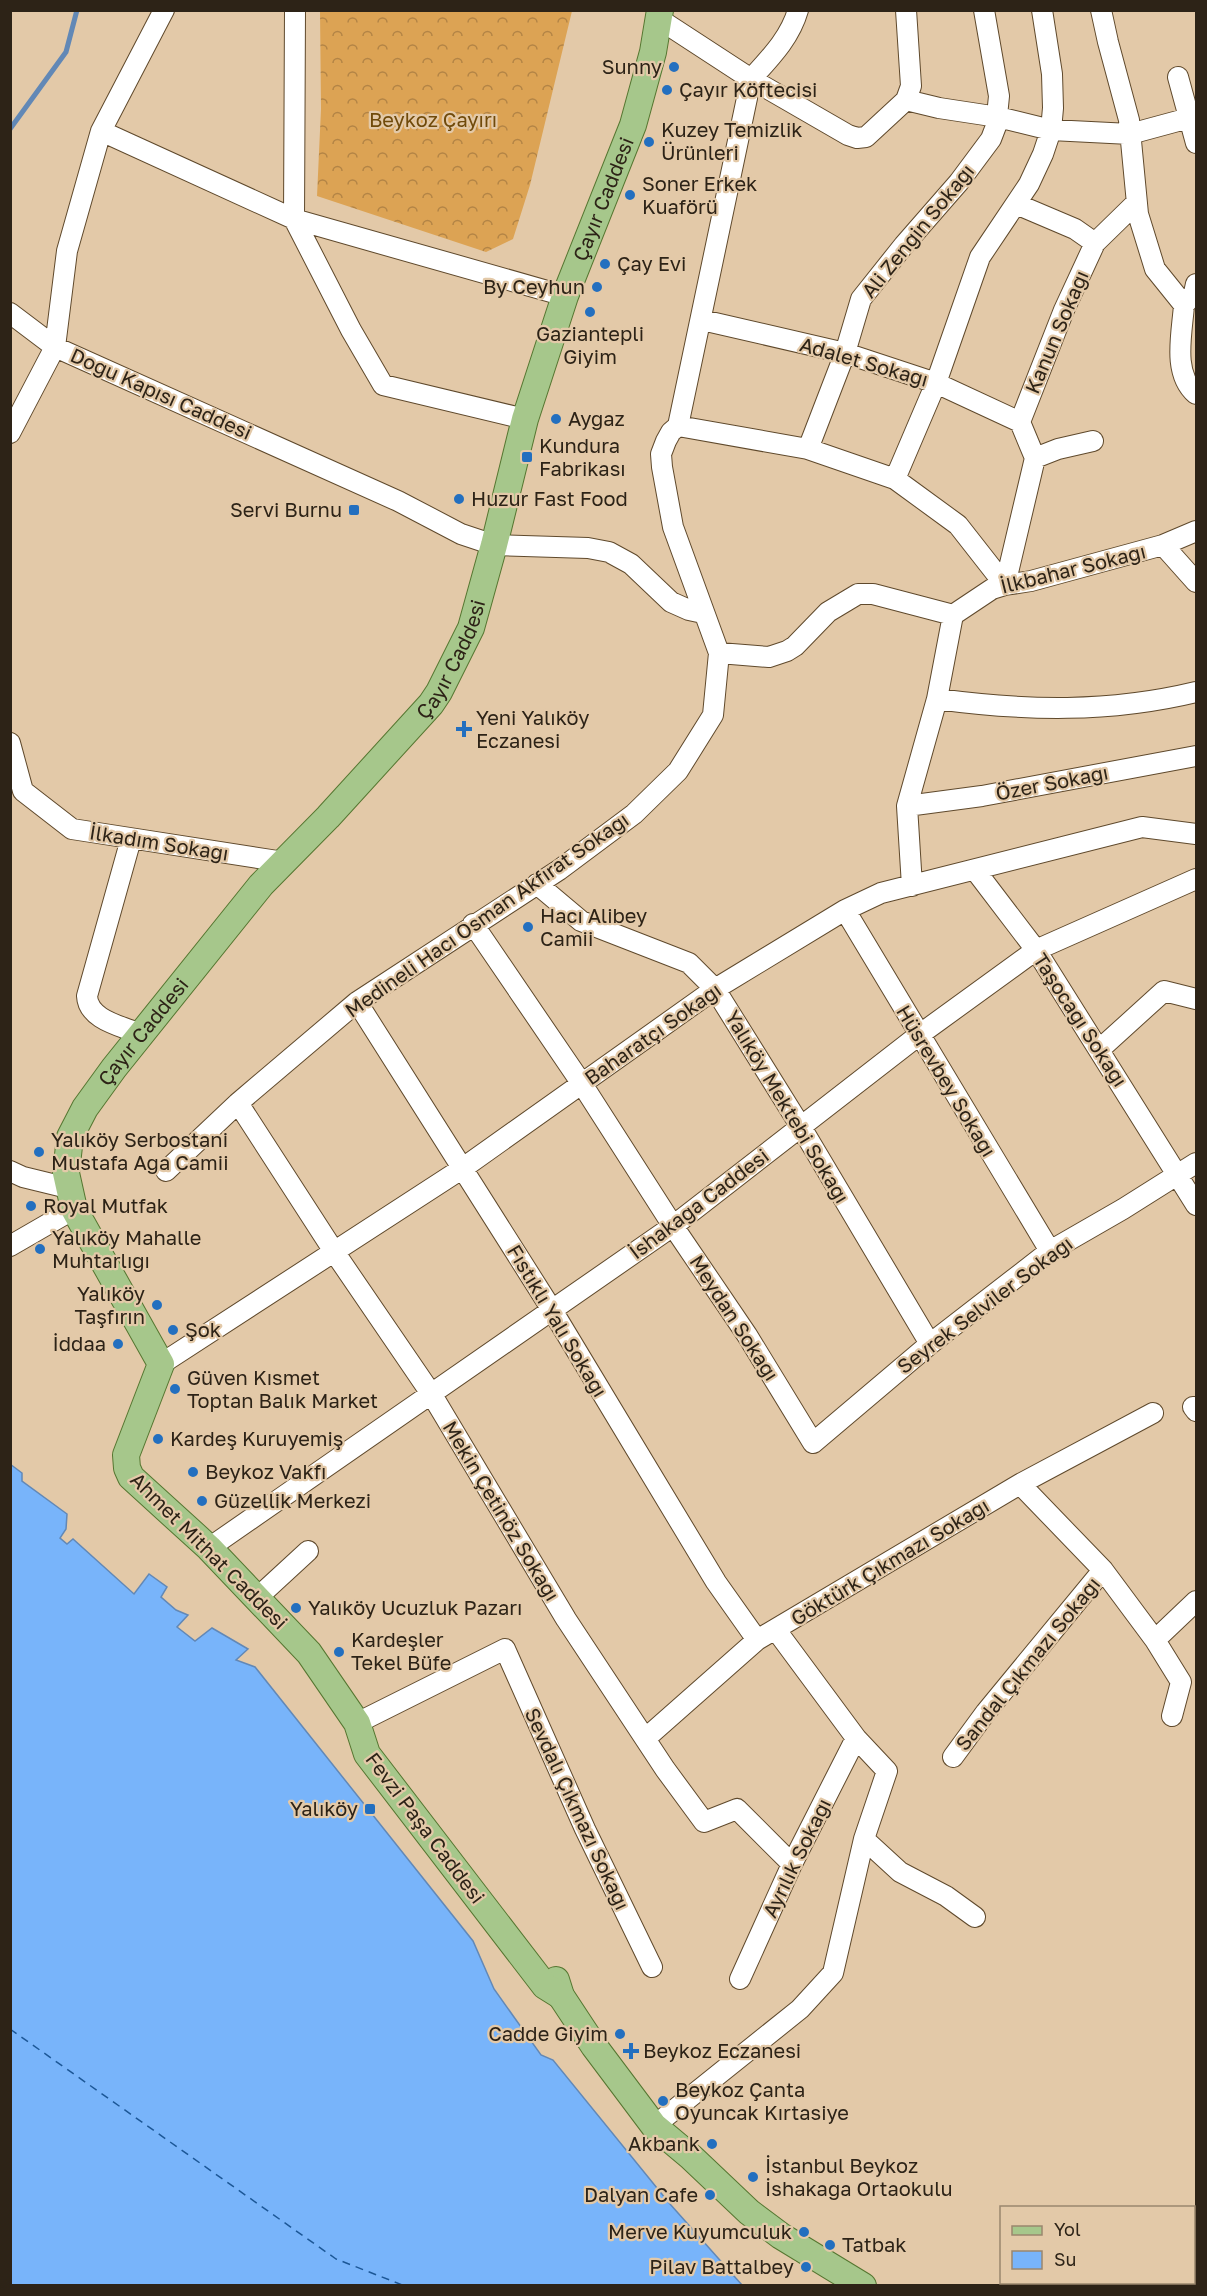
<svg xmlns="http://www.w3.org/2000/svg" width="1207" height="2296" font-family="'Golos Text',sans-serif">
<style>
.forest{fill:url(#forest-crowns)}
.water{fill:#78b4fa;stroke:#6288b6;stroke-width:1.5}
.lines{fill:none;stroke-linecap:round;stroke-linejoin:round}
.stream{stroke:#6288b6;stroke-width:5}
.ferry{stroke:#1c5796;stroke-width:1.5;stroke-dasharray:8 6;stroke-linecap:butt}
.minor-casing{stroke:#5f492c;stroke-width:22}
.major-casing{stroke:#557630;stroke-width:28}
.minor{stroke:#fff;stroke-width:20}
.major{stroke:#a6c78b;stroke-width:26}
.poi-dot{fill:#236fbf;stroke:#e3c9a8;stroke-width:2}
.labels{text-anchor:middle;stroke-width:4.5;stroke-linejoin:round;paint-order:stroke}
.poi-label{font-size:20px;fill:#2d2317;stroke:#e3c9a8;text-anchor:start}
.park-label{font-size:20px;fill:#704a0a;stroke:#e3c9a8}
.street-label{font-size:20px;fill:#2d2317;stroke:#e3c9a8}
</style>
<defs>
<pattern id="forest-crowns" width="20" height="18" patternUnits="userSpaceOnUse" patternTransform="scale(1.5)"><rect width="20" height="18" fill="#dca354"/><path d="M2 6a3 3 0 1 1 6 0M12 15a3 3 0 1 1 6 0" fill="none" stroke="#b38445"/></pattern>
</defs>
<rect width="100%" height="100%" fill="#e3c9a8"/>
<path class="forest" d="M320,11H572L530,185L513,239L486,252L317,196L321,109Z"/>
<path class="water" d="M10,1464L22,1473V1481L67,1514L66,1529L60,1538L67,1544L73,1539L134,1594L149,1574L167,1587L161,1597L176,1610L188,1615L177,1627L195,1641L212,1628L248,1649L236,1660L255,1667L473,1941L494,1989L541,2055L553,2060L670,2204L742,2285H11Z"/>
<g class="lines">
<path class="stream" d="M10,129L66,52L77,10"/>
<path class="ferry" d="M10,2029L336,2259L405,2286"/>
<defs>
<path id="minor" d="M295,10L294,219L351,330L383,385L525,419
M798,10C790,38 770,58 751,79L848,135L857,138L866,137L906,100L911,86L906,10
M1101,10L1108,42L1129,120L1138,214L1155,269L1184,305
M1178,77L1196,143
M906,100L939,108L998,117L1051,130L1130,134L1189,118
M101,131L294,219L565,296
M1016,204L1075,229L1095,243
M1184,305C1182,334 1172,373 1196,394
M1184,305L1194,293L1196,284
M10,313L55,347L398,501L461,534L494,545L588,548L609,552L631,564L671,602L689,610L703,613
M702,320L845,353L936,383L1020,422
M1020,422L1064,310L1095,243L1136,203
M678,426L808,449L895,479L958,525L1005,585
M10,433L55,347L67,251L101,131L164,10
M808,449L845,353L861,299L904,245L959,182L991,139L996,126L999,96L984,10
M1035,458L1058,449L1093,441
M895,479L936,383L980,257L1029,184L1043,154L1051,130L1053,108L1052,74L1042,10
M1163,545L1196,582
M1005,585L1035,458L1020,422
M953,615L992,589L1005,585L1031,581L1163,545L1196,531
M719,653L769,657L787,651L795,646L828,612L858,594H873L953,615
M937,699C1026,711 1109,713 1196,692
M10,743L23,791L72,829L284,862
M907,806L982,796L1196,756
M131,839L87,996C88,1020 122,1026 140,1034
M975,870L1036,950L1196,1205
M537,884L581,921L689,963L715,989L801,1127L930,1344
M912,886L907,806L937,699L953,615
M845,910L1050,1251
M473,924L582,1084L673,1226L747,1335L813,1443L930,1344L1050,1251L1123,1209L1196,1163
M357,1002L552,1310L716,1582L757,1640
M1100,1049L1164,991L1196,999
M238,1103L335,1253L432,1395L566,1619L665,1769L704,1822L737,1809L792,1864
M10,1171L23,1177L68,1188
M166,1171L238,1103L357,1002L559,870L634,814L678,771L713,715L719,653L673,527L662,467L661,454L666,441L671,432L678,426L751,79L659,19
M10,1246L74,1209
M161,1364L463,1168L715,989L845,910L881,893L1142,827L1196,834
M1193,1407L1196,1411
M1020,1484L1103,1570L1155,1640L1196,1601
M209,1548L673,1226L919,1035L1036,950L1196,879
M257,1598L308,1551
M1155,1640L1181,1682L1172,1716
M357,1723L505,1649L585,1829L652,1967
M646,1738L757,1640L1020,1484L1153,1413
M953,1757L986,1712L1103,1570
M864,1839L900,1872L946,1896L975,1917
M740,1979L792,1864L856,1738
M654,2126L800,2009L833,1973L864,1839L887,1771L856,1738L776,1630"/>
<g id="major">
<path d="M556,1980L561,1996L594,2046L654,2126L691,2157L749,2212L781,2236L863,2286"/>
<path id="s1" d="M561,1996L545,1986L367,1754L357,1723L309,1653L209,1548L131,1477L127,1468L126,1455L161,1364L74,1209L66,1173L70,1137L85,1108L114,1068L261,885L328,817L431,704L439,692L471,628L494,545L525,419L565,296L633,125L653,52L660,10"/>
</g>
</defs>
<use href="#minor" class="minor-casing"/>
<use href="#major" class="major-casing"/>
<use href="#minor" class="minor"/>
<use href="#major" class="major"/>
</g>
<g class="poi-dot">
<circle cx="674" cy="67" r="6"/>
<circle cx="667" cy="90" r="6"/>
<circle cx="649" cy="142" r="6"/>
<circle cx="630" cy="195" r="6"/>
<circle cx="605" cy="264" r="6"/>
<circle cx="597" cy="287" r="6"/>
<circle cx="590" cy="312" r="6"/>
<circle cx="556" cy="419" r="6"/>
<rect x="521" y="451" width="12" height="12" rx="3"/>
<circle cx="459" cy="499" r="6"/>
<rect x="348" y="504" width="12" height="12" rx="3"/>
<path d="M461 720h6v6h6v6h-6v6h-6v-6h-6v-6h6z"/>
<circle cx="528" cy="927" r="6"/>
<circle cx="39" cy="1152" r="6"/>
<circle cx="31" cy="1206" r="6"/>
<circle cx="40" cy="1249" r="6"/>
<circle cx="157" cy="1305" r="6"/>
<circle cx="173" cy="1330" r="6"/>
<circle cx="118" cy="1344" r="6"/>
<circle cx="175" cy="1389" r="6"/>
<circle cx="158" cy="1439" r="6"/>
<circle cx="193" cy="1472" r="6"/>
<circle cx="202" cy="1501" r="6"/>
<circle cx="296" cy="1608" r="6"/>
<circle cx="339" cy="1652" r="6"/>
<rect x="364" y="1803" width="12" height="12" rx="3"/>
<circle cx="620" cy="2034" r="6"/>
<path d="M628 2042h6v6h6v6h-6v6h-6v-6h-6v-6h6z"/>
<circle cx="663" cy="2101" r="6"/>
<circle cx="712" cy="2144" r="6"/>
<circle cx="753" cy="2177" r="6"/>
<circle cx="710" cy="2195" r="6"/>
<circle cx="804" cy="2232" r="6"/>
<circle cx="830" cy="2245" r="6"/>
<circle cx="806" cy="2267" r="6"/>
</g>
<g class="labels">
<g class="poi-label">
<text x="662" y="74" text-anchor="end">Sunny</text>
<text x="679" y="97">Çayır Köftecisi</text>
<text x="661" y="137">Kuzey Temizlik<tspan x="661" dy="23">Ürünleri</tspan></text>
<text x="642" y="191">Soner Erkek<tspan x="642" dy="23">Kuaförü</tspan></text>
<text x="617" y="271">Çay Evi</text>
<text x="585" y="294" text-anchor="end">By Ceyhun</text>
<text x="590" y="341" text-anchor="middle">Gaziantepli<tspan x="590" dy="23">Giyim</tspan></text>
<text x="568" y="426">Aygaz</text>
<text x="539" y="453">Kundura<tspan x="539" dy="23">Fabrikası</tspan></text>
<text x="471" y="506">Huzur Fast Food</text>
<text x="342" y="517" text-anchor="end">Servi Burnu</text>
<text x="476" y="725">Yeni Yalıköy<tspan x="476" dy="23">Eczanesi</tspan></text>
<text x="540" y="923">Hacı Alibey<tspan x="540" dy="23">Camii</tspan></text>
<text x="51" y="1147">Yalıköy Serbostani<tspan x="51" dy="23">Mustafa Ağa Camii</tspan></text>
<text x="43" y="1213">Royal Mutfak</text>
<text x="52" y="1245">Yalıköy Mahalle<tspan x="52" dy="23">Muhtarlığı</tspan></text>
<text x="145" y="1301" text-anchor="end">Yalıköy<tspan x="145" dy="23">Taşfırın</tspan></text>
<text x="185" y="1337">Şok</text>
<text x="106" y="1351" text-anchor="end">İddaa</text>
<text x="187" y="1385">Güven Kısmet<tspan x="187" dy="23">Toptan Balık Market</tspan></text>
<text x="170" y="1446">Kardeş Kuruyemiş</text>
<text x="205" y="1479">Beykoz Vakfı</text>
<text x="214" y="1508">Güzellik Merkezi</text>
<text x="308" y="1615">Yalıköy Ucuzluk Pazarı</text>
<text x="351" y="1647">Kardeşler<tspan x="351" dy="23">Tekel Büfe</tspan></text>
<text x="358" y="1816" text-anchor="end">Yalıköy</text>
<text x="608" y="2041" text-anchor="end">Cadde Giyim</text>
<text x="643" y="2058">Beykoz Eczanesi</text>
<text x="675" y="2097">Beykoz Çanta<tspan x="675" dy="23">Oyuncak Kırtasiye</tspan></text>
<text x="700" y="2151" text-anchor="end">Akbank</text>
<text x="765" y="2173">İstanbul Beykoz<tspan x="765" dy="23">İshakağa Ortaokulu</tspan></text>
<text x="698" y="2202" text-anchor="end">Dalyan Cafe</text>
<text x="792" y="2239" text-anchor="end">Merve Kuyumculuk</text>
<text x="842" y="2252">Tatbak</text>
<text x="794" y="2274" text-anchor="end">Pilav Battalbey</text>
</g>
<g class="park-label">
<text x="433" y="127">Beykoz Çayırı</text>
</g>
<g class="street-label">
<text dy="7" stroke="none"><textPath href="#s1" startOffset="2151">Çayır Caddesi</textPath></text>
<text transform="translate(918 231) rotate(-51)" y="7">Ali Zengin Sokağı</text>
<text transform="translate(1057 332) rotate(-67)" y="7">Kanun Sokağı</text>
<text transform="translate(864 362) rotate(16)" y="7">Adalet Sokağı</text>
<text transform="translate(161 394) rotate(24)" y="7">Doğu Kapısı Caddesi</text>
<text transform="translate(1073 569) rotate(-14)" y="7">İlkbahar Sokağı</text>
<text dy="7" stroke="none"><textPath href="#s1" startOffset="1665">Çayır Caddesi</textPath></text>
<text transform="translate(1052 783) rotate(-11)" y="7">Özer Sokağı</text>
<text transform="translate(159 843) rotate(9)" y="7">İlkadım Sokağı</text>
<text transform="translate(487 915) rotate(-35)" y="7">Medineli Hacı Osman Akfırat Sokağı</text>
<text transform="translate(1080 1020) rotate(57)" y="7">Taşocağı Sokağı</text>
<text dy="7" stroke="none"><textPath href="#s1" startOffset="1179">Çayır Caddesi</textPath></text>
<text transform="translate(653 1034) rotate(-35)" y="7">Baharatçı Sokağı</text>
<text transform="translate(946 1081) rotate(59)" y="7">Hüsrevbey Sokağı</text>
<text transform="translate(787 1107) rotate(59)" y="7">Yalıköy Mektebi Sokağı</text>
<text transform="translate(699 1204) rotate(-37)" y="7">İshakağa Caddesi</text>
<text transform="translate(985 1305) rotate(-37)" y="7">Seyrek Selviler Sokağı</text>
<text transform="translate(734 1318) rotate(57)" y="7">Meydan Sokağı</text>
<text transform="translate(557 1321) rotate(59)" y="7">Fıstıklı Yalı Sokağı</text>
<text transform="translate(501 1511) rotate(59)" y="7">Mekin Çetinöz Sokağı</text>
<text transform="translate(209 1551) rotate(45)" y="7">Ahmet Mithat Caddesi</text>
<text transform="translate(890 1562) rotate(-31)" y="7">Göktürk Çıkmazı Sokağı</text>
<text transform="translate(1028 1664) rotate(-51)" y="7">Sandal Çıkmazı Sokağı</text>
<text transform="translate(577 1809) rotate(65)" y="7">Sevdalı Çıkmazı Sokağı</text>
<text transform="translate(425 1828) rotate(53)" y="7">Fevzi Paşa Caddesi</text>
<text transform="translate(797 1858) rotate(-64)" y="7">Ayrılık Sokağı</text>
</g>
</g>
<rect width="1207" height="2296" fill="none" stroke="#2d2317" stroke-width="24"/>
<rect x="1000" y="2206" width="195" height="78" fill="#e3c9a8" stroke="#9a876e" stroke-width="1.5"/>
<rect x="1012" y="2226" width="30" height="9" fill="#a6c78b" stroke="#9a876e" stroke-width="1.5"/>
<text x="1054" y="2236" font-size="18" fill="#2d2317">Yol</text>
<rect x="1012" y="2251" width="30" height="18" fill="#78b4fa" stroke="#9a876e" stroke-width="1.5"/>
<text x="1054" y="2266" font-size="18" fill="#2d2317">Su</text>
</svg>
